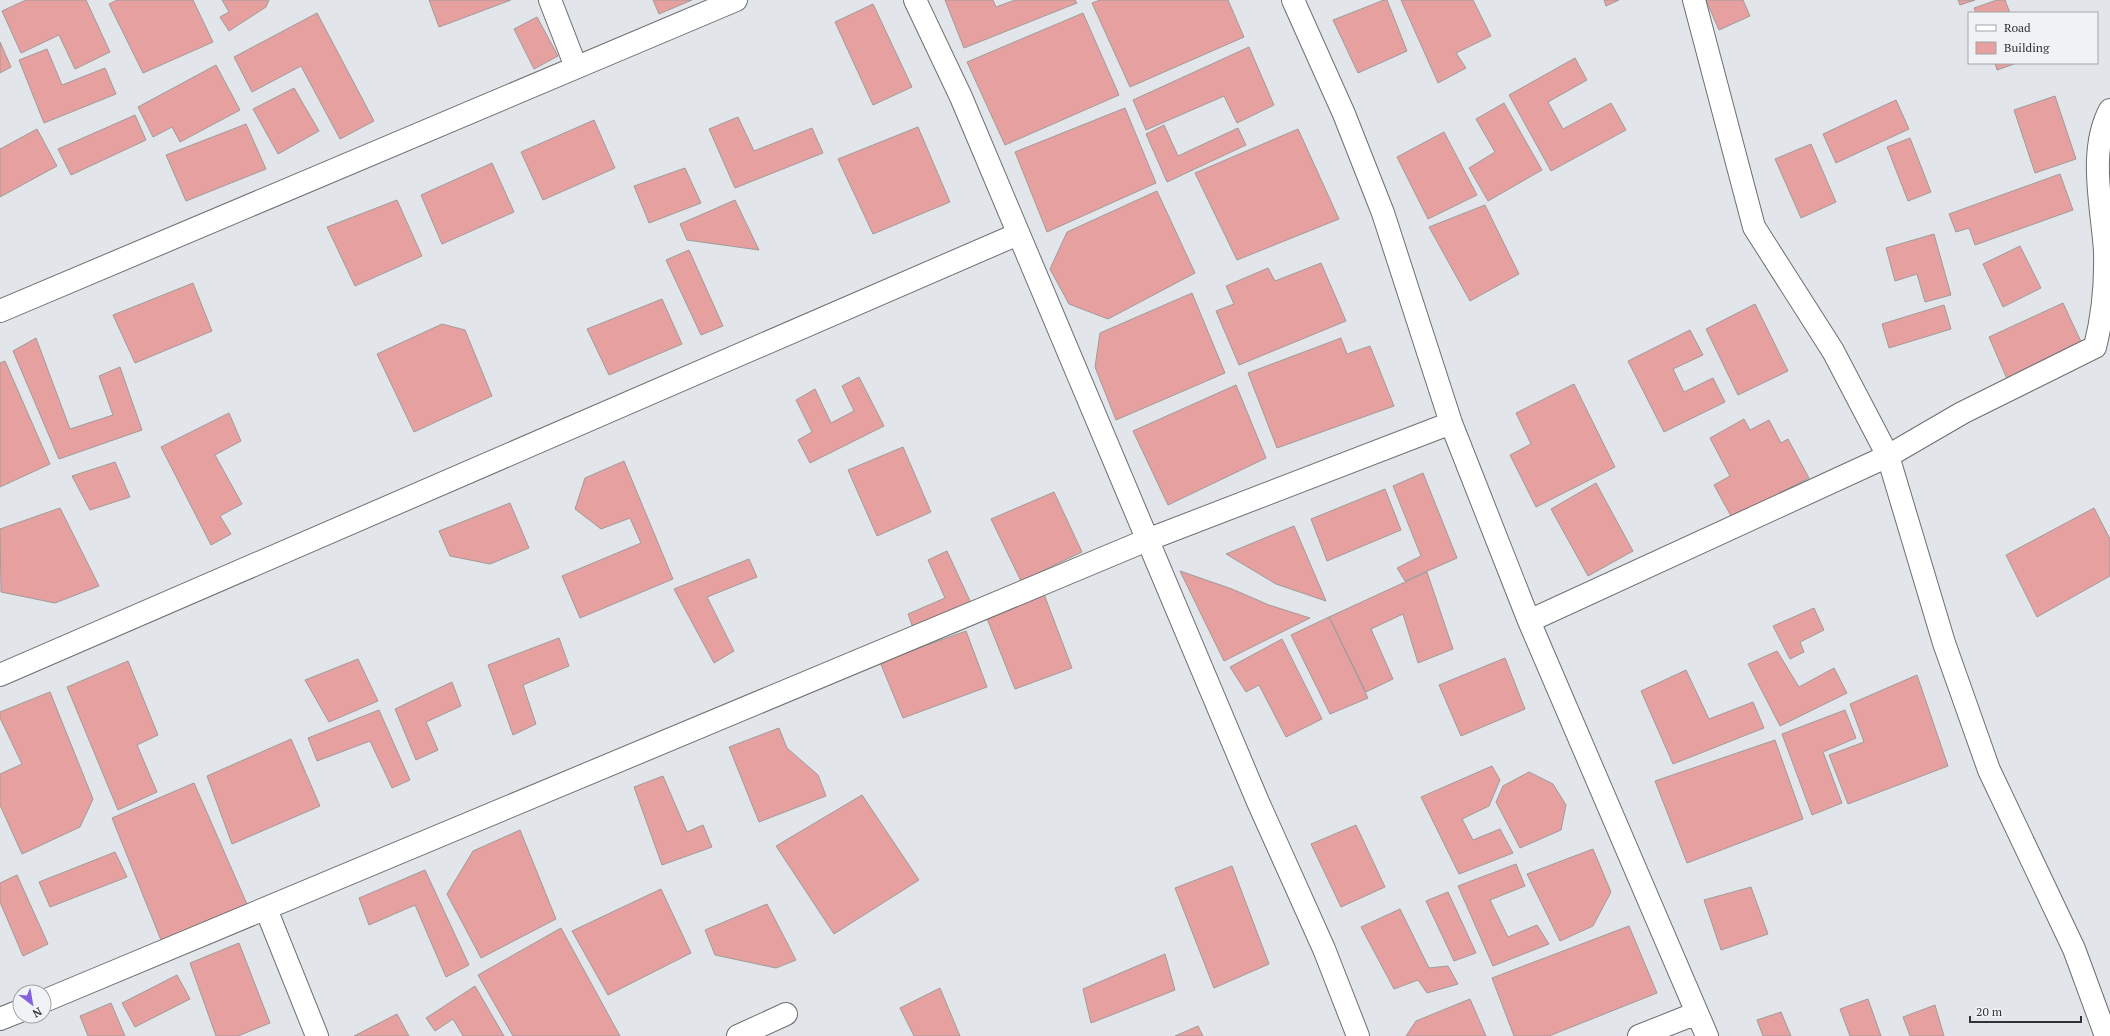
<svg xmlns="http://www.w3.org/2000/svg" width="2110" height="1036" font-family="'PT Serif',serif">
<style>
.building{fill:#e6a09f;stroke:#a09b9a}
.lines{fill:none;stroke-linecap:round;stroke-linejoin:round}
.minor-casing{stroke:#6c6f72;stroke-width:24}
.minor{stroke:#fff;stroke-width:22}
</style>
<rect width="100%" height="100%" fill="#e2e5e9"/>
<path class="building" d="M26,0H86L110,52L75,69L59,35L21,53L2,11Z
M117,0H193L213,42L143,73L109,4Z
M222,0H269L266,7L229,31L220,17L229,12Z
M429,0H511L439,27Z
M653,0H692L659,14Z
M945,0H993L996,7L1015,0H1075L1077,3L964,48Z
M1100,0H1228L1244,37L1130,87L1092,3Z
M1384,0H1387L1407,51L1358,73L1333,20Z
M1401,0H1473L1491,36L1456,53L1466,68L1438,83Z
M1604,0H1619L1606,6Z
M1706,0H1743L1750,16L1719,30Z
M1958,0H1975L1960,5Z
M1997,0H2005L2010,13H1976L1974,8Z
M873,4L912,87L873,105L835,22Z
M317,13L374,121L340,139L301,66L252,92L234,57Z
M1083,13L1119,95L1005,145L967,62Z
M537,17L558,56L534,69L514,29Z
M0,42L11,67L0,73Z
M1249,47L1274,105L1237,123L1224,96L1146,130L1133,100Z
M47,49L62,85L105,68L116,94L44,123L19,60Z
M1575,58L1587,80L1548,102L1563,129L1611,103L1626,130L1551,171L1509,95Z
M1995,63H2017L1997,70Z
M216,65L240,110L180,142L172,127L153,137L138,107Z
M294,88L319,131L278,154L253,109Z
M2055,96L2076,159L2035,173L2014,110Z
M1896,100L1909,129L1836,163L1823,134Z
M1504,103L1542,170L1488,201L1469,168L1495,152L1476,119Z
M1125,108L1156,183L1047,232L1015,152Z
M135,115L146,140L71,175L58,149Z
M738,117L754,151L812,128L823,153L735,188L709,129Z
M594,120L615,168L543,200L521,152Z
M246,124L266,169L186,201L166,155Z
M1164,125L1178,156L1238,128L1246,145L1167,182L1146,134Z
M918,127L950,202L873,234L838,159Z
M37,129L57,166L0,197V149Z
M1298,129L1339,219L1237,260L1195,173Z
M1444,132L1477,195L1428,219L1397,157Z
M1910,138L1931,192L1908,201L1887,147Z
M1811,144L1836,202L1801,218L1775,159Z
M492,163L514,212L442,244L421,195Z
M685,168L701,203L649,223L634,186Z
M2060,174L2073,210L1975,245L1969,228L1956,232L1949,214Z
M1157,191L1195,273L1108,319L1069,304L1050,269L1067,232Z
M397,200L422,256L355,286L327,227Z
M735,200L759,250L687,240L680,224Z
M1485,205L1519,274L1470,301L1429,227Z
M1934,234L1951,295L1925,302L1917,274L1895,281L1886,248Z
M2020,246L2041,288L2003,307L1983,264Z
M689,250L723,326L701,335L666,260Z
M1321,263L1346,321L1239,365L1216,311L1234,304L1226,286L1268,268L1275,281Z
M193,283L212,331L135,363L113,315Z
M1192,293L1225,373L1116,420L1095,367L1100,333Z
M662,299L682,344L609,375L587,329Z
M2063,303L2083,346L2008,381L1989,337Z
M1755,304L1788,371L1738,395L1706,329Z
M1944,305L1951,329L1889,348L1882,324Z
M442,324L465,330L492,396L414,432L377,354Z
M1690,330L1703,355L1673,369L1684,392L1713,378L1725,402L1664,432L1628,361Z
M36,338L70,429L113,415L99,376L120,367L142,430L59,459L13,351Z
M1341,338L1347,354L1370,346L1394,406L1277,448L1248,373Z
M5,361L50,464L0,487V363Z
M859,377L884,426L810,463L798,440L812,432L796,400L815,389L831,423L854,411L842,386Z
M1574,384L1615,467L1536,507L1510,455L1531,444L1516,413Z
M1236,385L1266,458L1168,505L1133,431Z
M229,413L241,441L215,455L242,504L220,516L231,534L211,545L161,447Z
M1744,419L1750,430L1769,420L1781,443L1788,439L1809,478L1732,518L1714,485L1730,476L1710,438Z
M903,447L931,512L877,536L848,470Z
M624,461L673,579L580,618L562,576L641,543L630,518L601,529L575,509L585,478Z
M115,462L130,497L90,510L72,476Z
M1423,473L1457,558L1405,581L1397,568L1421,556L1393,486Z
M1596,483L1633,551L1588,576L1551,509Z
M1385,489L1401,530L1327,561L1311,519Z
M1054,492L1082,552L1021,581L991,519Z
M510,503L529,548L490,564L450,556L439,531Z
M60,508L99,586L55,603L1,592L0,529Z
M2094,508L2110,539V576L2037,617L2006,555Z
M1294,526L1326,601L1276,584L1226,554Z
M947,551L971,603L913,628L908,614L945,598L928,560Z
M749,559L757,577L707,597L734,651L714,663L674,589Z
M1180,571L1232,589L1269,605L1310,618L1224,661Z
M1427,572L1453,649L1418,663L1403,614L1371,629L1393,679L1366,692L1329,617Z
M1044,594L1072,668L1015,689L986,616Z
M1814,608L1824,630L1800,642L1804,652L1790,659L1773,626Z
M1329,617L1368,698L1330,714L1291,635Z
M966,631L987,687L903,718L880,662Z
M559,638L569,666L523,685L536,724L513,735L488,665Z
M1282,639L1322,719L1286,737L1259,685L1246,692L1230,667Z
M1777,651L1799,687L1834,668L1847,693L1780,726L1748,664Z
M1505,658L1525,709L1461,736L1439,685Z
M358,659L378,701L329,722L305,680Z
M128,661L158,735L137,745L157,792L118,810L67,687Z
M1686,670L1709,719L1753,702L1764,728L1673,764L1641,691Z
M1917,675L1948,766L1848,804L1829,755L1864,742L1850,704Z
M452,682L461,706L426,722L438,750L416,760L395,709Z
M50,692L93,799L80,827L22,854L0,805V774L22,764L0,718V712Z
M379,710L410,780L392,788L370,741L317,761L308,738Z
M1845,710L1856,738L1823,752L1842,803L1812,815L1782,734Z
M779,728L787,748L818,775L826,796L759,822L729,747Z
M291,739L320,806L232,844L207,776Z
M1775,740L1803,819L1687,863L1655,781Z
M1492,766L1500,780L1489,806L1462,819L1473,840L1500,829L1513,853L1459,874L1421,797Z
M1529,772L1553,784L1566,805L1561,830L1520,848L1496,802L1503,786Z
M663,776L687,832L703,825L712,847L662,865L634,787Z
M194,783L247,904L161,940L112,818Z
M862,795L919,880L834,934L776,846Z
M1356,825L1385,887L1341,907L1311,844Z
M520,830L556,919L481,958L447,894L473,851Z
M1593,849L1611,892L1593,926L1560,941L1527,874Z
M115,852L127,877L50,907L39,882Z
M1516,864L1525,886L1490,900L1508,937L1537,925L1549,944L1493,966L1458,886Z
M1232,866L1269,964L1214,988L1175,888Z
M425,870L469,965L446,977L415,905L369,925L359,898Z
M17,875L48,944L23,956L0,902V883Z
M1751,887L1768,934L1721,950L1704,900Z
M661,889L691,953L608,995L572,931Z
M1448,892L1476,953L1454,961L1426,901Z
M767,904L796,960L776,968L715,955L705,930Z
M1400,909L1429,968L1448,966L1458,984L1427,993L1418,980L1394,989L1361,927Z
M1629,926L1657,993L1549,1036H1514L1492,978Z
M561,928L620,1036H513L478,975Z
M239,943L270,1023L238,1036H216L190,963Z
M1165,954L1175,990L1091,1023L1083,989Z
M177,975L190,999L135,1027L122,1003Z
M475,986L504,1036H463L453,1019L435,1031L426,1018Z
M940,988L960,1036H914L900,1008Z
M1470,999L1486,1036H1406L1416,1021Z
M1868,999L1881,1036H1850L1840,1009Z
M111,1003L125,1036H88L80,1016Z
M1935,1005L1944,1036H1910L1903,1017Z
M1781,1012L1791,1036H1763L1757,1020Z
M397,1014L409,1036H354Z
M1198,1026L1203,1036H1175Z"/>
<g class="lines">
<defs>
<path id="minor" d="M550,0L576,67
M915,0L961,97L1258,802L1324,949L1358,1036
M1293,0L1344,114L1383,213L1451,423L1529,621L1707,1036
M1694,0L1754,227L1833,351L1888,456L1944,643L1989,770L2074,949L2106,1036
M0,311L736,0
M1529,621L1888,456L1962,413L2095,347C2103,315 2106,284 2105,251C2102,206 2088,151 2110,110
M0,675L1018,234
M266,909L317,1036
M44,1001L1147,540L1451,423
M0,1019L20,1011
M738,1036L786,1014
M1639,1036L1697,1013"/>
</defs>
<use href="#minor" class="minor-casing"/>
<use href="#minor" class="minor"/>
</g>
<rect x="1968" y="12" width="130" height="52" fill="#eff3f6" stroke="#a3a6a8"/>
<rect x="1976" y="25" width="20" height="6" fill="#ffffff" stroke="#a3a6a8"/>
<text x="2004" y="32" font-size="12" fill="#313233">Road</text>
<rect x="1976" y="42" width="20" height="12" fill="#e6a09f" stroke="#a3a6a8"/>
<text x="2004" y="52" font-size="12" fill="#313233">Building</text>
<g transform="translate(32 1004) rotate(149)"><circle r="19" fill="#eff3f6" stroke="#a3a6a8"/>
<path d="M0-3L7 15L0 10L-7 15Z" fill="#8461db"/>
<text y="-6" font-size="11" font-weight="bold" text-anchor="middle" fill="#313233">N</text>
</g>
<path d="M1970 1016v6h111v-6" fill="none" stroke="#313233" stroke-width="2"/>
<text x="1976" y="1016" font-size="12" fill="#313233" stroke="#eff3f6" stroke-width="3" paint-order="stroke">20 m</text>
</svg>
